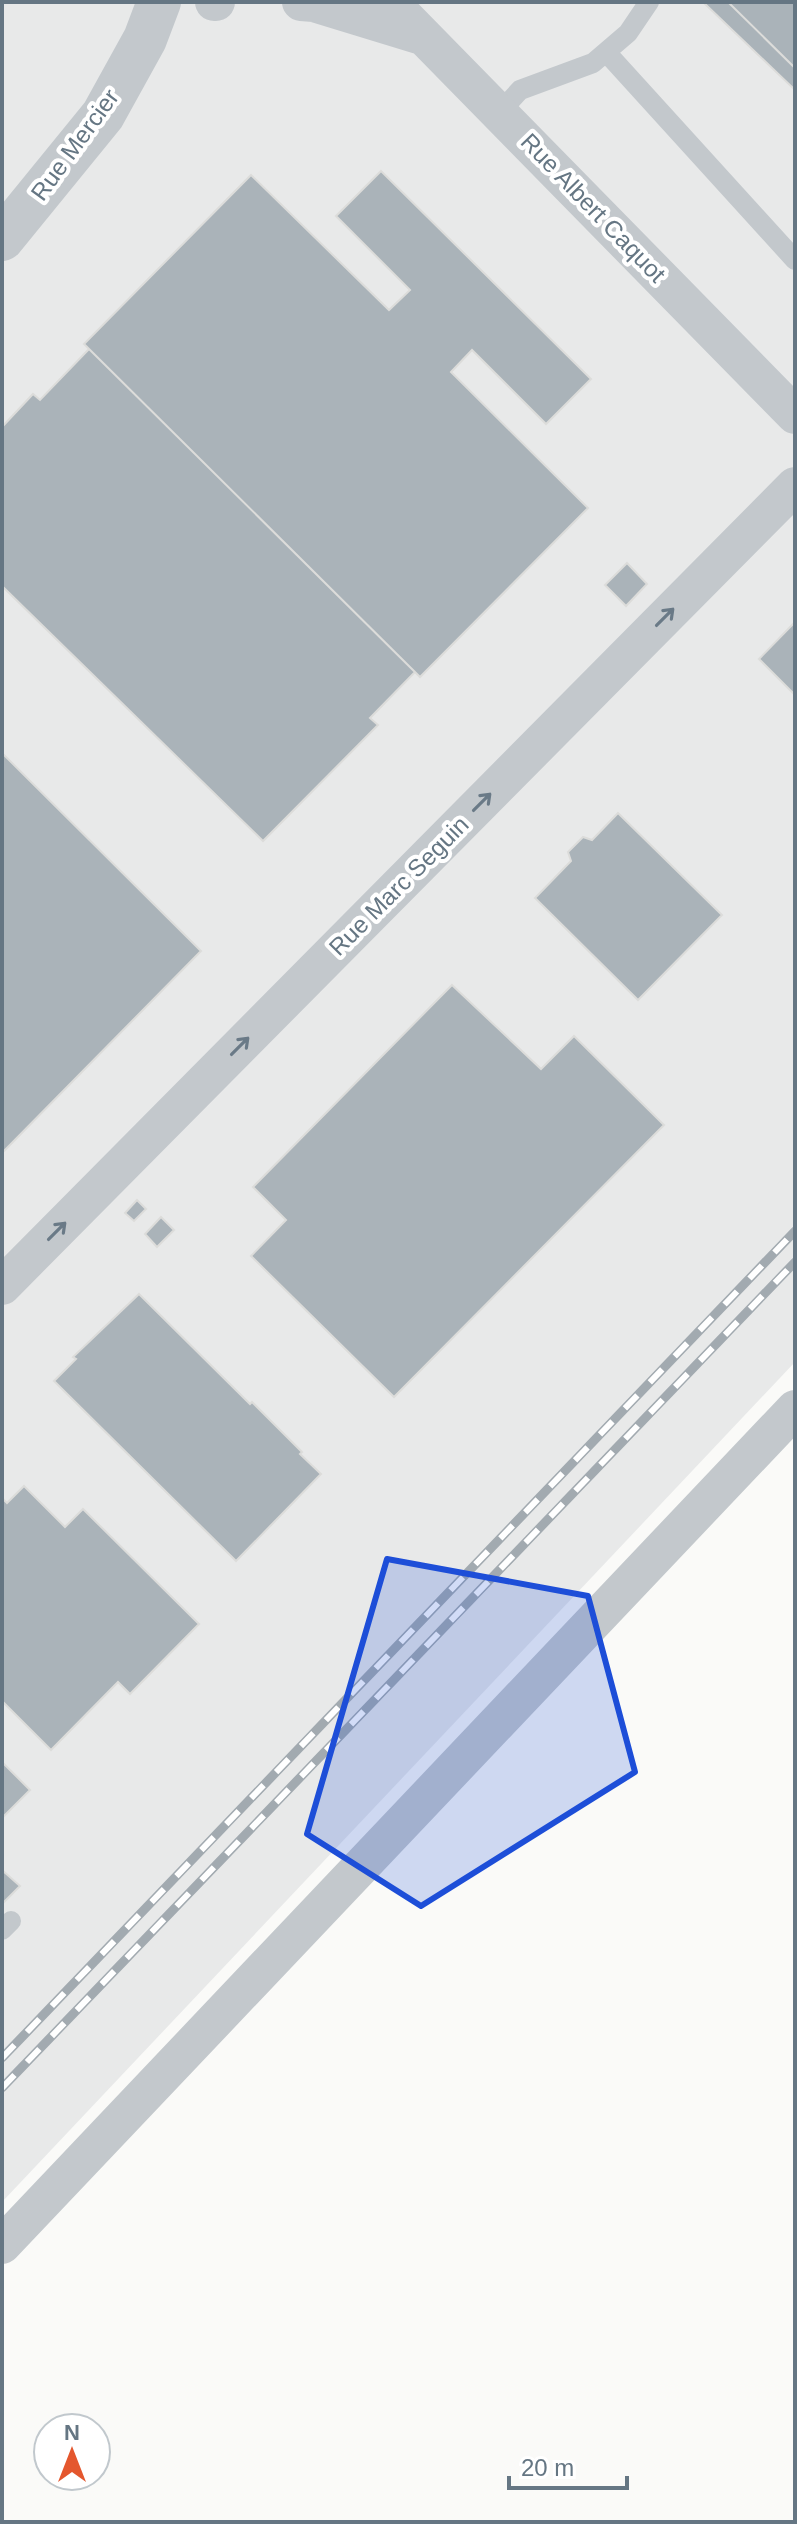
<svg xmlns="http://www.w3.org/2000/svg" width="797" height="2524" font-family="Helvetica,sans-serif">
<style>
.built{fill:#e8e9e9}
.building{fill:#aab3b9;stroke:#dcdcda;stroke-width:2}
.lines{fill:none;stroke-linecap:round;stroke-linejoin:round}
.service{stroke:#c3c8cc;stroke-width:20}
.minor{stroke:#c3c8cc;stroke-width:38}
.tertiary{stroke:#c3c8cc;stroke-width:44}
.rail-casing{stroke:#a2aab0;stroke-width:9}
.rail{stroke:#fff;stroke-width:6;stroke-dasharray:18;stroke-linecap:butt}
.oneway{stroke:#6a7a87}
.marked{fill:#1d4ed8;fill-opacity:0.2;stroke:#1d4ed8;stroke-width:6;stroke-linejoin:round}
.labels{text-anchor:middle;stroke-width:8;stroke-linejoin:round;paint-order:stroke}
.street-label{font-size:24px;fill:#657683;stroke:#fff}
</style>
<rect width="100%" height="100%" fill="#fafaf8"/>
<path class="built" d="M2,2H795V1362L2,2202Z"/>
<path class="building" d="M703,2H728L795,68V90Z
M728,2H795V68Z
M381,171L591,379L546,424L472,350L451,372L588,508L420,677L84,344L251,175L389,310L410,290L336,216Z
M89,349L415,672L370,718L378,725L263,841L2,586V427L33,394L40,400Z
M627,563L647,584L626,606L605,585Z
M795,622V695L759,659Z
M2,753L201,951L2,1153Z
M618,813L722,915L638,1000L535,898L571,861L568,852L583,837L592,840Z
M452,985L541,1069L574,1036L664,1125L394,1397L251,1256L286,1220L253,1187Z
M137,1200L146,1209L134,1221L125,1213Z
M161,1217L174,1230L157,1247L145,1234Z
M139,1294L250,1404L252,1402L302,1452L300,1454L321,1474L236,1561L54,1381L76,1359L73,1357Z
M24,1486L65,1527L83,1509L199,1624L130,1694L118,1682L51,1750L2,1701V1498L7,1503Z
M2,1762L30,1790L2,1818Z
M2,1870L20,1886L2,1904Z"/>
<g class="lines">
<path class="service" d="M606,52L795,260
M500,112L520,90L593,63L628,33L649,2
M2,1930L11,1921"/>
<path class="minor" d="M214,2H216
M301,2L314,3L422,36
M390,2L795,415
M2,1286L795,486
M2,2245L795,1409"/>
<path class="tertiary" d="M2,239L103,115L145,39L159,2"/>
<defs>
<path id="rail" d="M2,2058L795,1231
M2,2088L795,1262"/>
</defs>
<use href="#rail" class="rail-casing"/>
<use href="#rail" class="rail"/>
</g>
<defs><path id="oneway-shaft" d="M-6 0H5M1.5-3L5.5 0L1.5 3" fill="none" stroke-width="1.6" stroke-linecap="round" stroke-linejoin="round" transform="scale(2)"/></defs>
<g class="oneway">
<use href="#oneway-shaft" transform="translate(665 617) rotate(-45)"/>
<use href="#oneway-shaft" transform="translate(482 802) rotate(-45)"/>
<use href="#oneway-shaft" transform="translate(240 1046) rotate(-45)"/>
<use href="#oneway-shaft" transform="translate(57 1231) rotate(-45)"/>
</g>
<path class="marked" d="M387,1559L588,1596L635,1772L421,1906L307,1834Z"/>
<g class="labels">
<g class="street-label">
<text transform="translate(75 145) rotate(-54)" y="8">Rue Mercier</text>
<text transform="translate(593 208) rotate(46)" y="8">Rue Albert Caquot</text>
<text transform="translate(399 886) rotate(-45)" y="8">Rue Marc Seguin</text>
</g>
</g>
<rect width="797" height="2524" fill="none" stroke="#657683" stroke-width="8"/>
<g transform="translate(72 2452)"><circle r="38" fill="#ffffff" stroke="#c1c8cd" stroke-width="2"/>
<path d="M0-6L14 30L0 20L-14 30Z" fill="#e4572e"/>
<text y="-12" font-size="22" font-weight="bold" text-anchor="middle" fill="#657683">N</text>
</g>
<path d="M509 2476v12h118v-12" fill="none" stroke="#657683" stroke-width="4"/>
<text x="521" y="2476" font-size="24" fill="#657683" stroke="#ffffff" stroke-width="6" paint-order="stroke">20 m</text>
</svg>
